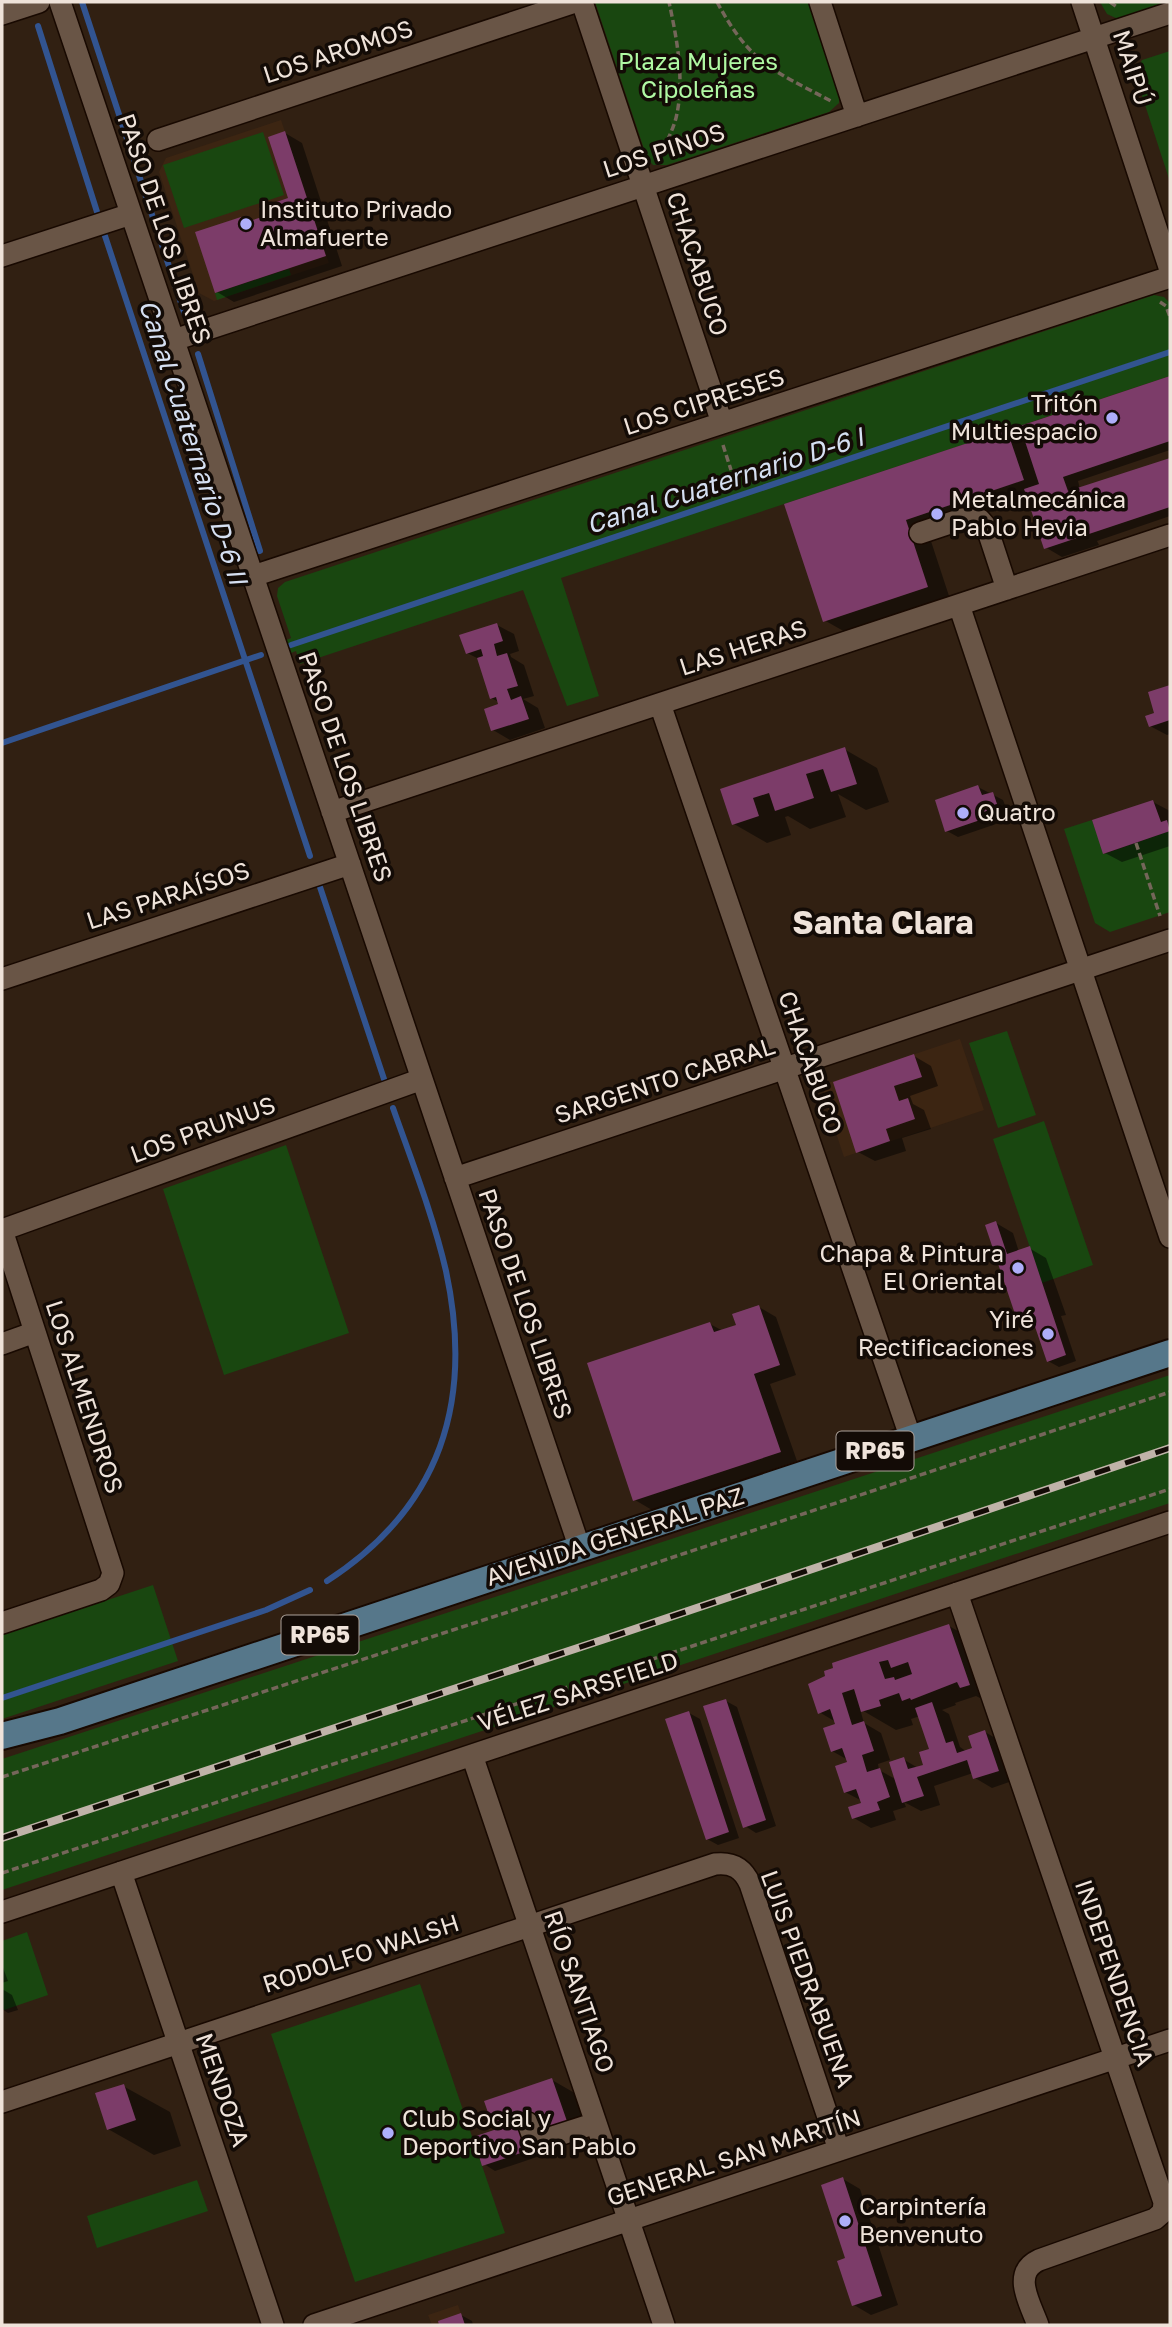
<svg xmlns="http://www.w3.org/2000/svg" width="1172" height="2327" font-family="'Golos Text',sans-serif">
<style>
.built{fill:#3c2512}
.green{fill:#194710}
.shadow{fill:#0007;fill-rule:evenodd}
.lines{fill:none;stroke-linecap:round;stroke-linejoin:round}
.stream{stroke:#325490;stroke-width:6}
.building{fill:#7c3c69;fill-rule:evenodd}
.minor-casing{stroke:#180901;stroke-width:24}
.major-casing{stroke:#180901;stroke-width:30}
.path{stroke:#75665a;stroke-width:3.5;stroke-dasharray:7 3.5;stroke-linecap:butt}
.minor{stroke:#695546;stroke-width:21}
.major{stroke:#56778a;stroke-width:26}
.rail-casing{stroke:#c0b3a9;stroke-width:8}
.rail{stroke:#130b06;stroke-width:5;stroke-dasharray:16;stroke-linecap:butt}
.poi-dot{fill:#aeaefa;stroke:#130b06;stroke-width:2.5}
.labels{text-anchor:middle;stroke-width:7;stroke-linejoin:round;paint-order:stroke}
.shield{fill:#130b06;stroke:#ada29a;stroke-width:2}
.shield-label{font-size:23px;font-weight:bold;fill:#efe3da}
.street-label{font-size:24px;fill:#efe3da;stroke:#130b06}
.park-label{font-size:24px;fill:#b0f9a3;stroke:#130b06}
.poi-label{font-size:24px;fill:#efe3da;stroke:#130b06;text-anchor:start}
.water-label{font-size:26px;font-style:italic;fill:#d5dff1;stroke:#130b06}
.district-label{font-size:32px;font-weight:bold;fill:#efe3da;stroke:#130b06}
</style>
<rect width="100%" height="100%" fill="#312012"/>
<path class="built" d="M281,120L329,263L214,301L199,293L159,172L166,158Z
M960,1039L984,1110L844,1157L823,1094L828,1083Z
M458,2305L465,2325H432L428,2315Z"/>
<path class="green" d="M595,2H809L839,94V103L829,112L667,165H653L647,158Z
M1100,2H1170L1118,19L1107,14Z
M1170,51V182L1135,74L1142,60Z
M263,132L284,195L184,228L163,165Z
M289,269L291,275L217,300L215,293Z
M1154,295L1164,297L1170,303V376L561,578L599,696L567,706L523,590L300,664L296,651L291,653L286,640L291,638L277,596L278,588L285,582Z
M1092,820L1104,854L1170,831V912L1110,932L1095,923L1064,829Z
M1007,1031L1036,1115L998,1128L969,1043Z
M1044,1121L1093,1265L1042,1283L993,1139Z
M286,1145L349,1333L224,1375L163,1189Z
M1170,1375V1503L2,1890V1759Z
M153,1585L178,1661L2,1719V1635Z
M27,1932L48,1995L4,2010L2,2002V1941Z
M420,1984L505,2233L355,2282L271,2034Z
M197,2180L208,2211L97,2248L87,2216Z"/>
<path class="shadow" d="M285,133L302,143L342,266L234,302L217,292L241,219L249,223L264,218L291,199Z
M1170,378V450L1078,481L1080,489L1170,459V516L1097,541L1099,545L1062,557L1045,547L1029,499L928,532L950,599L847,633L824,620L786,506L1007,432L1028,444L1022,427Z
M497,625L514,634L519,651L510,654L511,657L524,665L534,696L523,699L538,708L545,728L510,740L493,730L499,702L491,698L479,659L467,653Z
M1170,687V734L1167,735L1150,726L1157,714L1150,693Z
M844,749L877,768L889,802L866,810L838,794L846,817L810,829L788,816L785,817L791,835L767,843L734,824L722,790Z
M978,787L1003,800L1007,810L996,814L999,823L958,837L947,831Z
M1153,802L1170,811V846L1122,862L1105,853Z
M914,1056L931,1066L938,1086L910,1096L913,1104L924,1110L931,1129L902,1138L906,1151L875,1161L858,1152L835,1083Z
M996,1223L1013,1233L1019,1252L1029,1248L1046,1258L1066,1315L1061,1316L1076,1361L1059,1367L1048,1361L1036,1325L1017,1316Z
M759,1307L776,1317L796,1375L770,1384L797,1461L652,1510L635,1500L710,1324L723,1331L738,1326Z
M949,1626L972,1639L984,1700L976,1696L955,1703L956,1705L942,1710L949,1714L960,1747L967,1752L974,1749L985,1732L1002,1742L1015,1780L992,1788L975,1778L973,1773L934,1786L940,1805L921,1811L904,1802L906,1807L893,1811L896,1820L871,1828L854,1818L863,1805L862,1801L845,1792L849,1763L848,1760L832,1751L836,1722L819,1712L810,1685ZM860,1709L896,1730L913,1725L911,1719L920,1716L931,1750L925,1766L918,1768L903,1759L897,1780L879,1770L878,1764L890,1760L881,1733L864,1723Z
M726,1701L737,1707L776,1826L756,1833L745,1826Z
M689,1713L700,1719L739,1838L718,1845L707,1839Z
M2,1965L8,1981L2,1983Z
M2,1989L12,1995L18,2010L8,2013L2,2009Z
M552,2080L585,2099L594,2126L536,2145L540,2156L495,2171L484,2164L498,2130Z
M123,2086L170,2112L181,2146L154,2155L108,2129Z
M843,2179L860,2189L898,2305L871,2315L854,2305L847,2259Z
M461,2315L472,2321L473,2325H441L440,2322Z"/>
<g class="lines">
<path class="stream" d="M82,2L185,315
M38,26L98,215
M105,236L310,856
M198,354L260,551
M291,645L1170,352
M2,743L261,655
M319,884L384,1079
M327,1581C441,1507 474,1402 446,1271C433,1215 412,1162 393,1108
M2,1698L266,1610L310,1590"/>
</g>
<path class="building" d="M285,131L326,256L215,293L195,232L241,217L243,223L262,217L259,208L288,198L268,137Z
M1170,376V441L1063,477L1068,491L1170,458V507L1044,549L1024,489L1039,484L1020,426Z
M1007,430L1024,480L906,520L928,587L823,622L784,504Z
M497,623L503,641L494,644L497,656L507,653L518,686L507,689L511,700L521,696L529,719L491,731L484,709L498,704L496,697L490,699L477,658L483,656L481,649L466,654L459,635Z
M1170,685V720L1149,727L1145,716L1154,713L1148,692Z
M845,747L857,784L831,792L823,769L806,774L814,798L775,811L769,793L753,798L759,816L732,825L720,789Z
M978,785L982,795L993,792L997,804L986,808L989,817L945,832L935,800Z
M1153,800L1161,822L1167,820L1170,831L1103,854L1092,820Z
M914,1054L922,1077L894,1086L899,1101L908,1098L915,1119L886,1129L890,1141L856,1153L833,1082Z
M996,1221L1007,1254L1030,1246L1066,1355L1047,1362L1030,1312L1016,1317L985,1225Z
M759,1305L780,1365L754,1374L781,1452L633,1501L587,1363L710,1322L714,1332L736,1325L732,1314Z
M949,1624L970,1685L960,1688L957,1682L911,1700L910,1698L902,1701L899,1693L879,1700L881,1706L861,1712L854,1689L842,1693L852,1725L864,1721L874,1751L862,1755L867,1772L880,1768L890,1797L877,1802L880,1810L852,1819L848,1807L861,1803L856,1789L844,1793L835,1766L847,1762L842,1748L831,1752L823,1728L835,1724L830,1709L818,1714L808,1684L825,1676L824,1671L833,1668L832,1663ZM888,1660L891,1668L908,1662L912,1674L895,1680L894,1677L885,1679L879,1662Z
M726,1699L766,1820L743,1828L703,1706Z
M932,1702L946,1743L953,1741L957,1753L972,1748L968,1736L985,1730L999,1771L973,1779L967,1760L917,1777L924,1796L902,1803L889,1762L904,1757L908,1769L923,1765L919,1752L929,1749L915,1708Z
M689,1711L729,1832L706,1840L665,1719Z
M552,2078L569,2127L530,2150L482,2166L473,2137L494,2130L484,2101Z
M124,2084L136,2120L107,2130L95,2093Z
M843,2177L882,2296L852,2306L837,2261L845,2258L821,2185Z
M461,2313L465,2325H439L438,2321Z"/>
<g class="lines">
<defs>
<path id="minor" d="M60,2L580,1549
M582,2L722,423
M820,2L857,116
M1082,2L1170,270
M2,14L39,2
M158,140L575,2
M2,256L131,214
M174,340L1170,13
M920,533L962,519L980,520L987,528L1007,589
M253,576L1170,277
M959,605L1170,1237
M660,704L911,1439
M332,812L1170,535
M2,979L350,864
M455,1178L1170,940
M2,1344L35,1332
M957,1593L1164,2202L1163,2212L1155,2219L1039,2260C1011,2273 1030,2303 1038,2325
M2,1623L101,1590L109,1584L113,1573L2,1230L422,1079
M472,1755L664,2325
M121,1872L273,2325
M2,1912L1170,1522
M2,2102L715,1864C732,1862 743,1868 750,1884L839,2150
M528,2123L534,2140L537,2142L596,2123
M314,2325L1170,2040"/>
<path id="major" d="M2,1736L60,1721L1170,1353"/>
</defs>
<use href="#minor" class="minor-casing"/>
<use href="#major" class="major-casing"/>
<path class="path" d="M717,2C750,63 772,70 831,101
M1110,2L1117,7
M658,159C664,146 672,133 676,118C685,81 677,39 669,2
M1160,302L1166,306L1170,317
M723,445L731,470
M1136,843L1160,916
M2,1777L508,1612L1170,1392
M2,1873L1170,1489"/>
<use href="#minor" class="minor"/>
<use href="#major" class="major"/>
<defs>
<path id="rail" d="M2,1838L608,1638L1170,1448"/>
</defs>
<use href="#rail" class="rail-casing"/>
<use href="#rail" class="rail"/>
</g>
<g class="poi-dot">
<circle cx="246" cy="224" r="7"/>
<circle cx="1112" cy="418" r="7"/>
<circle cx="937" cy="514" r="7"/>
<circle cx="963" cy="813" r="7"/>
<circle cx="1018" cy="1268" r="7"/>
<circle cx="1048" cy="1334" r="7"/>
<circle cx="388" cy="2133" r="7"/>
<circle cx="845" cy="2221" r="7"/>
</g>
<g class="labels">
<g class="shield">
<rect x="836.5" y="1431.5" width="77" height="39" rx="5"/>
<rect x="281.5" y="1615.5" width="77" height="39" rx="5"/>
</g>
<g class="shield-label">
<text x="875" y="1459">RP65</text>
<text x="320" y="1643">RP65</text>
</g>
<g class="street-label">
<text transform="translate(338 52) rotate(-18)" y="8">LOS AROMOS</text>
<text transform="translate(1132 68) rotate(72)" y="8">MAIPÚ</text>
<text transform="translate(664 151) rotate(-18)" y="8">LOS PINOS</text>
<text transform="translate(164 229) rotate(71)" y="8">PASO DE LOS LIBRES</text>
<text transform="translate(697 264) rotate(72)" y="8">CHACABUCO</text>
<text transform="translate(704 402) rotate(-18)" y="8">LOS CIPRESES</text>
<text transform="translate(743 648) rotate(-18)" y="8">LAS HERAS</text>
<text transform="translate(345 767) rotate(71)" y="8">PASO DE LOS LIBRES</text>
<text transform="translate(168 896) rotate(-18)" y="8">LAS PARAÍSOS</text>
<text transform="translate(810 1063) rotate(71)" y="8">CHACABUCO</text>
<text transform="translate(665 1081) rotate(-18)" y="8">SARGENTO CABRAL</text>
<text transform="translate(203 1130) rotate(-20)" y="8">LOS PRUNUS</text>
<text transform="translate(525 1304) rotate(71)" y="8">PASO DE LOS LIBRES</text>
<text transform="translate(84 1397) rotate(72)" y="8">LOS ALMENDROS</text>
<text transform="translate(615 1537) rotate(-18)" y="8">AVENIDA GENERAL PAZ</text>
<text transform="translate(578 1692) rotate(-18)" y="8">VÉLEZ SARSFIELD</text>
<text transform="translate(361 1954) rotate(-18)" y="8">RODOLFO WALSH</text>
<text transform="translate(1114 1973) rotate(71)" y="8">INDEPENDENCIA</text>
<text transform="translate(807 1979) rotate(70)" y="8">LUIS PIEDRABUENA</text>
<text transform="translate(579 1992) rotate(71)" y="8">RÍO SANTIAGO</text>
<text transform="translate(222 2090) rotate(71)" y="8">MENDOZA</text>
<text transform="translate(734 2158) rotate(-18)" y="8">GENERAL SAN MARTÍN</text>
</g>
<g class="park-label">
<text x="698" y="70">Plaza Mujeres<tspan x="698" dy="28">Cipoleñas</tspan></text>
</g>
<g class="poi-label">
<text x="260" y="218">Instituto Privado<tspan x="260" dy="28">Almafuerte</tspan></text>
<text x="1098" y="412" text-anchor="end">Tritón<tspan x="1098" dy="28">Multiespacio</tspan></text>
<text x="951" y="508">Metalmecánica<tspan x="951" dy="28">Pablo Hevia</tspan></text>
<text x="977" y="821">Quatro</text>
<text x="1004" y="1262" text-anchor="end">Chapa &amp; Pintura<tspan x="1004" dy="28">El Oriental</tspan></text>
<text x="1034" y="1328" text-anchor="end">Yiré<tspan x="1034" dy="28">Rectificaciones</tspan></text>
<text x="402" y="2127">Club Social y<tspan x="402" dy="28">Deportivo San Pablo</tspan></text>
<text x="859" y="2215">Carpintería<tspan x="859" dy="28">Benvenuto</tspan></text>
</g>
<g class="water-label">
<text transform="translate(193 442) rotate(72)" y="9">Canal Cuaternario D-6 II</text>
<text transform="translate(725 481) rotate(-18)" y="9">Canal Cuaternario D-6 I</text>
</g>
<g class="district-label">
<text x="883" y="934">Santa Clara</text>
</g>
</g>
<rect width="1172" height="2327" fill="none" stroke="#efe3da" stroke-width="7"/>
</svg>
